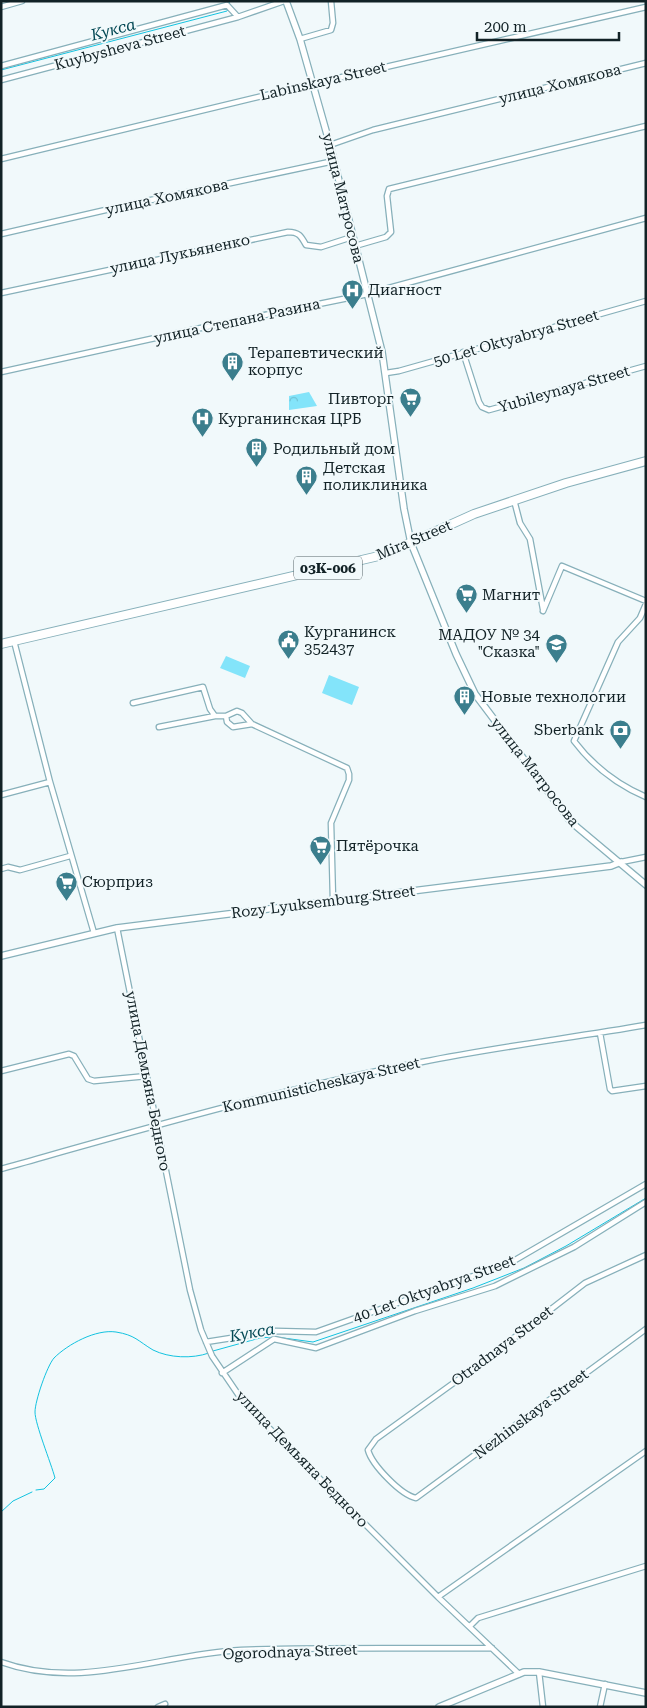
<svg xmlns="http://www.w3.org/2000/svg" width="647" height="1708" font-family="'Roboto Serif',serif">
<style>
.grass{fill:#83e4fa}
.park{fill:url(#park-crowns)}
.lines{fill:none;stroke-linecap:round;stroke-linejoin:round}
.stream{stroke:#13c3e0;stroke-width:1}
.minor-casing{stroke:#87b0ba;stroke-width:7}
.tertiary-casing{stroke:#87b0ba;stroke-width:8}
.primary-casing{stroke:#87b0ba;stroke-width:10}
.minor{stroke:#fff;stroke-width:4.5}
.tertiary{stroke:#fff;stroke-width:5.5}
.primary{stroke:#fff;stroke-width:8}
.labels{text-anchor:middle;stroke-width:4;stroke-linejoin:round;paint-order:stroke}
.shield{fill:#f1f9fb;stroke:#556266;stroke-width:1}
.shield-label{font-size:14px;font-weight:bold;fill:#122226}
.street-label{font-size:15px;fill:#122226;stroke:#f1f9fb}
.poi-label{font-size:15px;fill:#122226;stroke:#f1f9fb;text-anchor:start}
.water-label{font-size:16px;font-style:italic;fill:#044955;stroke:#f1f9fb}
</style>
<defs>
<pattern id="park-crowns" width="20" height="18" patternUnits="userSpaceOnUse" patternTransform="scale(1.25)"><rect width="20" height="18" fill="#83e4fa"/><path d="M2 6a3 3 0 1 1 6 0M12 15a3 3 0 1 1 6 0" fill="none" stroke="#70c3d6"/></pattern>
</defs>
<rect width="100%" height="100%" fill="#f1f9fb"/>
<path class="grass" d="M226,656L250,666L245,678L220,668Z
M329,675L359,687L352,705L322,693Z"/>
<path class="park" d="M309,392L317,406L289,410V396Z"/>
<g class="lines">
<path class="stream" d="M229,3L230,1
M1,70L227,11L229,8
M276,1337L313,1342L473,1288L524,1268L566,1246L646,1198
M213,1351L260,1338L272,1337
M36,1490L44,1489L55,1478C51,1463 35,1424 35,1412C35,1401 47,1366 54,1358C68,1344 96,1329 116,1332C135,1335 138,1341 153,1350C169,1358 192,1359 209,1353
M1,1512L13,1501L32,1492"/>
<defs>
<path id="minor" d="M1,7L22,1
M300,39L331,30L333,23L331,1
M1,66L227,5L238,17
M1,80L238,17L284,1
M330,145L373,130L646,63
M1,159L312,84L646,7
M1,234L123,206L334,161
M355,246L386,237L391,232L387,196L389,189L646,126
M1,293L288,232C299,232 301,236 306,245L321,247L352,237
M463,352L479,402L482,407L489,410L646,366
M1,372L196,329L363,295L646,218
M386,373L399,371L646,301
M514,500L520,523L530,539L543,609
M646,604L640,618L618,642L574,741C593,766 618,785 646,797
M543,611L562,566L646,601
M14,641L50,782L94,933
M133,703L203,687L210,709L215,716H226L237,711L242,713L252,724L347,768L349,774V780L331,823L333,900
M226,716L227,722L233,727L252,724
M159,727L215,716
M1,795L50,782
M621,862L646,857
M1,869L8,867L20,870L70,856
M117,928L190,1290L201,1330L212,1356L244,1403L438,1597L519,1674
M600,1033L610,1089L612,1091L646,1086
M1,1071L69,1054L74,1056L88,1079L94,1081L147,1076
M1,1169C140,1130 280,1089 422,1062C496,1047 571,1038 646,1025
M646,1255L585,1283L484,1361L376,1439L368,1450C372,1465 401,1495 416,1498L646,1329
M206,1342L276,1331L316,1332L510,1263L646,1184
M222,1373L274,1339L316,1348L415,1311L495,1286L574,1247L646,1202
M438,1597L646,1451
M470,1626L478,1618L646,1566
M1,1662C81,1691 161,1654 241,1650C325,1647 409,1649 492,1648
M539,1672L543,1707
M158,1707L165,1704
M600,1707L605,1684"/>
<path id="tertiary" d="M286,1L300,39L330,145L382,352L404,509L411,543L456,654L475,694L571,822L646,885
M1,956L117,928L611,866L621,862
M439,1707L524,1672H539L646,1693"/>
<path id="primary" d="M1,644L383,555L474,514L566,483L646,461"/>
</defs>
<use href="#minor" class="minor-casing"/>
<use href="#tertiary" class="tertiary-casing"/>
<use href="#primary" class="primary-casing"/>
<use href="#minor" class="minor"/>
<use href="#tertiary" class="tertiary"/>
<use href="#primary" class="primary"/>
</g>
<defs>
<symbol id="hospital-pin" viewBox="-11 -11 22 30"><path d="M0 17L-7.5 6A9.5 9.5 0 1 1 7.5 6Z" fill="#3b7e8d" stroke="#f1f9fb"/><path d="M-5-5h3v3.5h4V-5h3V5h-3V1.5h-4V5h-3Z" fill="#fff"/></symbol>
<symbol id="building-pin" viewBox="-11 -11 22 30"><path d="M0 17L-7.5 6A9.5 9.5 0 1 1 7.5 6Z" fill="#3b7e8d" stroke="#f1f9fb"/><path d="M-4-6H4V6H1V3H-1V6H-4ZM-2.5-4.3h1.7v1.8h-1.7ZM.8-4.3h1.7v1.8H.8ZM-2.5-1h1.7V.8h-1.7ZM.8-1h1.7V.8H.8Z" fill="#fff"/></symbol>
<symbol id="supermarket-pin" viewBox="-11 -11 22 30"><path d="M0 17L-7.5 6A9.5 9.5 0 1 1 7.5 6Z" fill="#3b7e8d" stroke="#f1f9fb"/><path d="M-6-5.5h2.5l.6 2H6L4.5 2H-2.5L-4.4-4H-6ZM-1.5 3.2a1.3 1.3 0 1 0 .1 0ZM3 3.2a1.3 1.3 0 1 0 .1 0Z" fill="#fff"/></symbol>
<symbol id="civic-pin" viewBox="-11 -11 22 30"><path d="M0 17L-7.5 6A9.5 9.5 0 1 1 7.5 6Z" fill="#3b7e8d" stroke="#f1f9fb"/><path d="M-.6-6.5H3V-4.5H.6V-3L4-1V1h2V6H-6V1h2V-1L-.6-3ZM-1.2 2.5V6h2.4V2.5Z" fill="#fff"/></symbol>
<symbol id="school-pin" viewBox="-11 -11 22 30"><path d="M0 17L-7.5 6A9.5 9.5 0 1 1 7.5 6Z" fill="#3b7e8d" stroke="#f1f9fb"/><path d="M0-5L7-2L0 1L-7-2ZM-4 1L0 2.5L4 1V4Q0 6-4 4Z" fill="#fff"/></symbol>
<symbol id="bank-pin" viewBox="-11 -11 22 30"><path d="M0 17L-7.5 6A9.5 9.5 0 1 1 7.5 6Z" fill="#3b7e8d" stroke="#f1f9fb"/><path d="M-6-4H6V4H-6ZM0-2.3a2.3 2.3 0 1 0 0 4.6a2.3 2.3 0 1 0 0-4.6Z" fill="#fff"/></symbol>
</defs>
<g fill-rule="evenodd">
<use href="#hospital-pin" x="340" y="278" width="25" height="34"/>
<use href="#building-pin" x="220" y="350" width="25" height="34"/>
<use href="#supermarket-pin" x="398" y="386" width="25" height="34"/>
<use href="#hospital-pin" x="190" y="406" width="25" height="34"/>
<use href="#building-pin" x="244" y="436" width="25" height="34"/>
<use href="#building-pin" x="294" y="464" width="25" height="34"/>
<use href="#supermarket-pin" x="454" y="582" width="25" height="34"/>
<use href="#civic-pin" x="276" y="628" width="25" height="34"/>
<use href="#school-pin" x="544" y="632" width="25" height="34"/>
<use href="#building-pin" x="452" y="684" width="25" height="34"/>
<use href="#bank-pin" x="608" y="718" width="25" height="34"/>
<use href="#supermarket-pin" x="308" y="834" width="25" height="34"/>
<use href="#supermarket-pin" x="54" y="870" width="25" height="34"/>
</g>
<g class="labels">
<rect class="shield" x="294" y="556.5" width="68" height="23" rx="4"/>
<g class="shield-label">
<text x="328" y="573">03К-006</text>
</g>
<g class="street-label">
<text transform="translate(120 48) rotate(-15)" y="5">Kuybysheva Street</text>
<text transform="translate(323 81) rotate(-13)" y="5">Labinskaya Street</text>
<text transform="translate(560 84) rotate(-14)" y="5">улица Хомякова</text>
<text transform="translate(167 197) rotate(-12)" y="5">улица Хомякова</text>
<text transform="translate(343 198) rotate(76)" y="5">улица Матросова</text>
<text transform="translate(180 254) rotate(-12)" y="5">улица Лукьяненко</text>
<text transform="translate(237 321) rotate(-12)" y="5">улица Степана Разина</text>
<text transform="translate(516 338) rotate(-16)" y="5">50 Let Oktyabrya Street</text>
<text transform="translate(564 389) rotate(-16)" y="5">Yubileynaya Street</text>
<text transform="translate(414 540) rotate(-23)" y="5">Mira Street</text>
<text transform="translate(535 772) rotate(52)" y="5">улица Матросова</text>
<text transform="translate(323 902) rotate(-7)" y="5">Rozy Lyuksemburg Street</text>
<text transform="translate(148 1081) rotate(79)" y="5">улица Демьяна Бедного</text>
<text transform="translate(321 1085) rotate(-13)" y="5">Kommunisticheskaya Street</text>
<text transform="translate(434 1289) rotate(-20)" y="5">40 Let Oktyabrya Street</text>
<text transform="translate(502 1346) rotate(-37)" y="5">Otradnaya Street</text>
<text transform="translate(531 1414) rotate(-37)" y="5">Nezhinskaya Street</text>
<text transform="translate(302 1459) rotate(46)" y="5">улица Демьяна Бедного</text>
<text transform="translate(290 1652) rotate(-2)" y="5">Ogorodnaya Street</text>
</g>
<g class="poi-label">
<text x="368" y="295">Диагност</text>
<text x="248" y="358">Терапевтический<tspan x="248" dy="17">корпус</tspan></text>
<text x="394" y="404" text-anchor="end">Пивторг</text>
<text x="218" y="424">Курганинская ЦРБ</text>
<text x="273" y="454">Родильный дом</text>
<text x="323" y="473">Детская<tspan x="323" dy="17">поликлиника</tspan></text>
<text x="482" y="600">Магнит</text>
<text x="304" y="637">Курганинск<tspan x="304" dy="17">352437</tspan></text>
<text x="540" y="640" text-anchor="end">МАДОУ № 34<tspan x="540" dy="17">"Сказка"</tspan></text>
<text x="481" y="702">Новые технологии</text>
<text x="604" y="735" text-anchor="end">Sberbank</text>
<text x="336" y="851">Пятёрочка</text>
<text x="82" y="887">Сюрприз</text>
</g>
<g class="water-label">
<text transform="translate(113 29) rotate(-15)" y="6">Кукса</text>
<text transform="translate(252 1332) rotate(-10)" y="6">Кукса</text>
</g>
</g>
<rect width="647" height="1708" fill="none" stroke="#122226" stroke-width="5"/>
<path d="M477 32v8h142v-8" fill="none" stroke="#122226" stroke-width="2.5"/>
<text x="484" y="32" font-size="15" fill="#122226" stroke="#f1f9fb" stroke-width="4" paint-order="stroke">200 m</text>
</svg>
